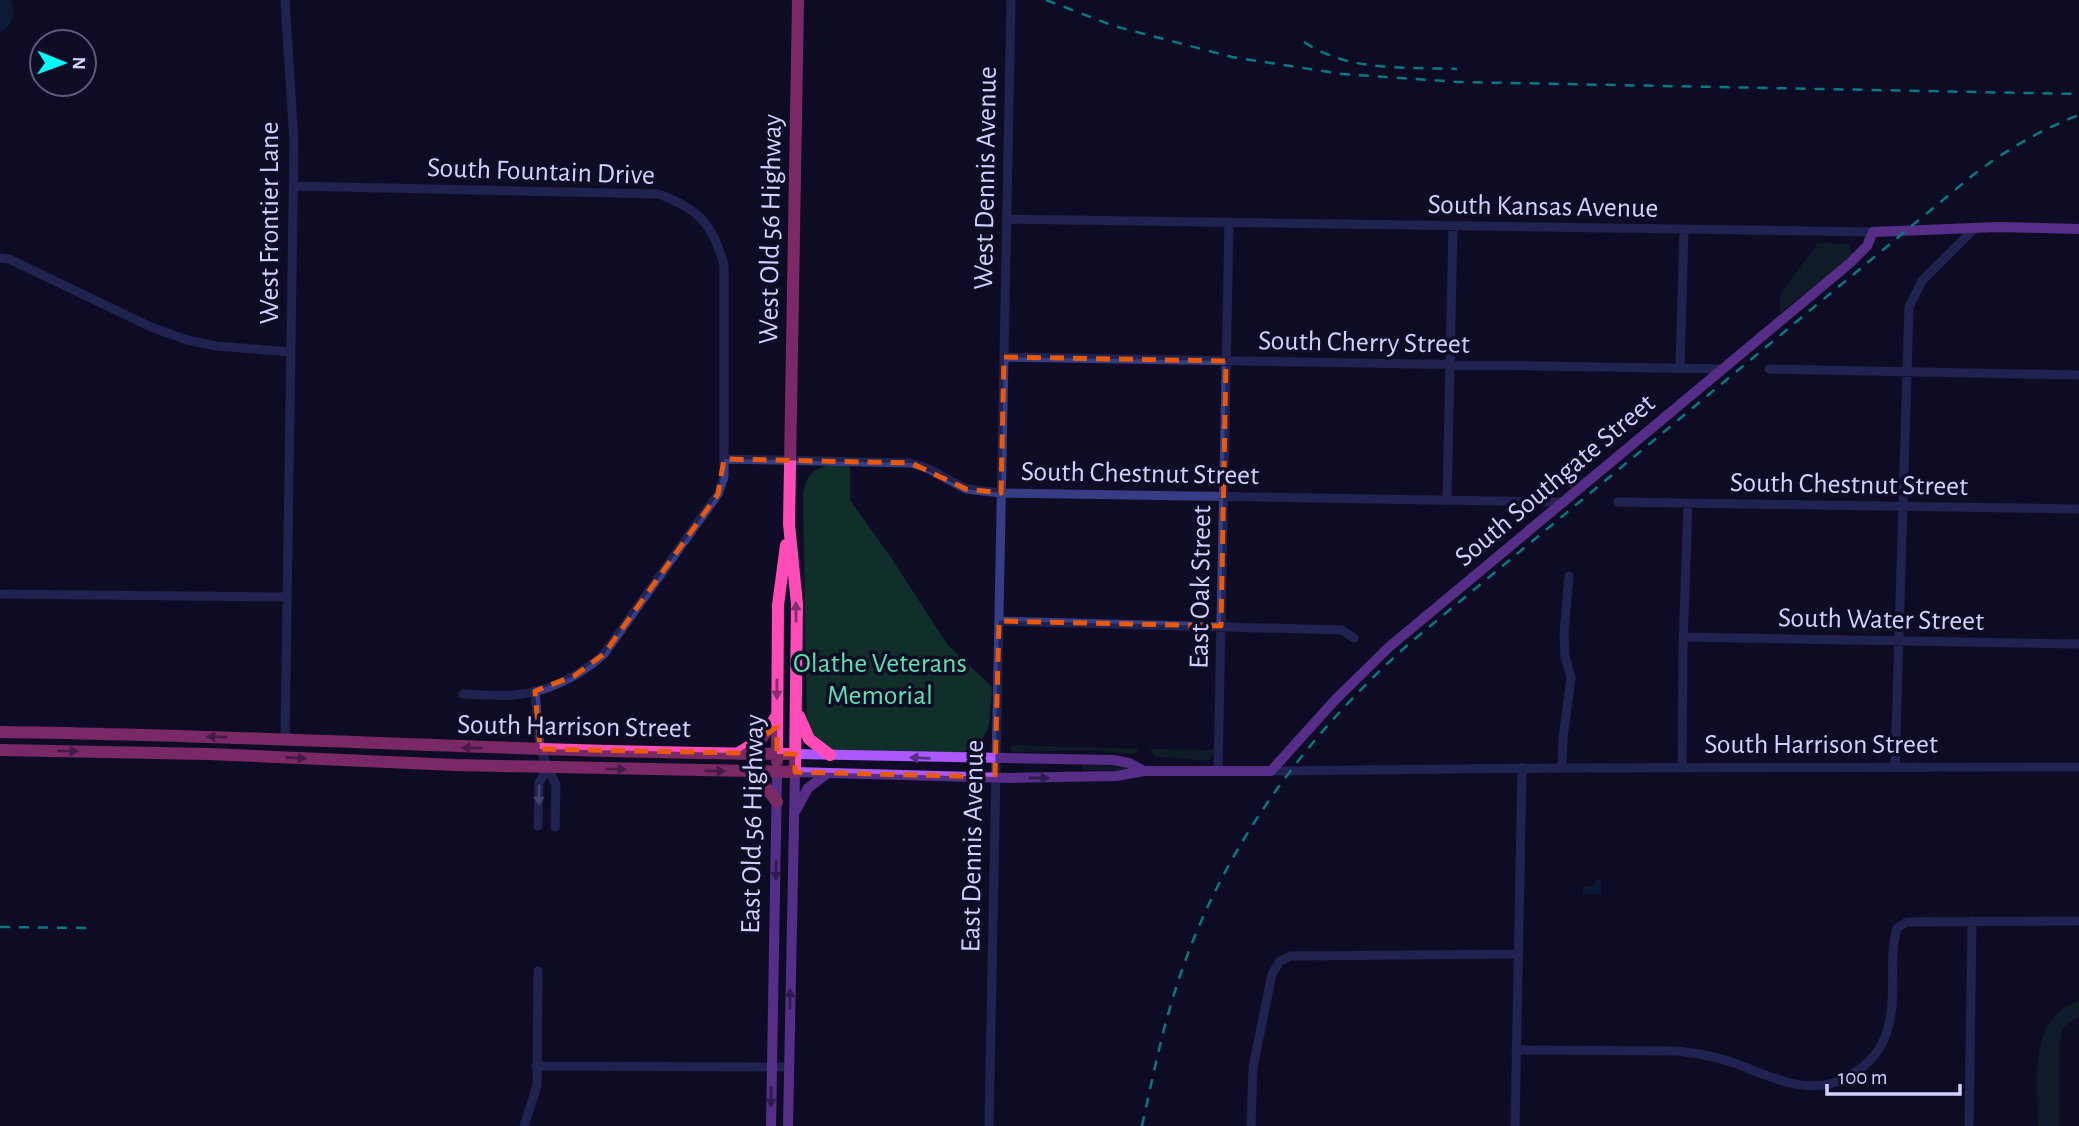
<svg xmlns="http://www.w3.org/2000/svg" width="2079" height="1126" font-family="'Alegreya Sans',sans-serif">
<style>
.green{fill:#102f2a}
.water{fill:#0b2b4b}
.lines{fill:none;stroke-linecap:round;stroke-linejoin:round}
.stream{stroke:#0b2b4b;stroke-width:2.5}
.minor{stroke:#363d85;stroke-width:9}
.major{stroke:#ad58ff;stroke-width:10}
.highway{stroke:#ff4cb6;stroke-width:12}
.rail{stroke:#00fcf8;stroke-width:2.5;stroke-dasharray:10 9;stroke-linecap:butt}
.oneway{fill:#872c6e}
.oneway2{fill:#562f87}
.oneway3{fill:#7c80bc}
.marked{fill:none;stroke:#e8590c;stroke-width:5;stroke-dasharray:14 9;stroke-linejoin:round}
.labels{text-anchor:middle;stroke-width:7;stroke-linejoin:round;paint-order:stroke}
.street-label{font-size:28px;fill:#d1d1ff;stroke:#0f0d25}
.park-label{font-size:28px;fill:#58e4b1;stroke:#0f0d25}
</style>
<rect width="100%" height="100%" fill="#0f0d25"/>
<path class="green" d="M1818,243L1848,244L1851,249V256L1780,313V294Z
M830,465H850V500L892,559L947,644L992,687L989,726L983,738L961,754L830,753L819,746L807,725L803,497C805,478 811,469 830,465Z
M1011,745L1140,749L1135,754L1090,750L1013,752L1011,751Z
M1150,749L1215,750L1210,759L1204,761L1155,756Z
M1096,765L1129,768L1130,770H1082V766Z
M2079,1001V1017L2063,1027L2059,1043V1126H2038C2038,1083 2027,1017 2079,1001Z"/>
<path class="water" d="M0,0H11C17,13 12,25 0,32Z
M1595,880H1601V894H1583V886H1594Z"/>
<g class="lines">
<path class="stream" d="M2045,1126C2045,1100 2039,1044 2056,1024C2062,1017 2071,1014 2079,1010"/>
<path class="minor" d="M285,0L294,142L285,739
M294,186L658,194C698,208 714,225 724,266V477L718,494L604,654C580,676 546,693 514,695C497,696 480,695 463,694
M1006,219L1873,232
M0,258L9,259L151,327L187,340L217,346L290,352
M1004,357L1722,369
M1680,367L1684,229
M1769,369L2079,375
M724,459L911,463L927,468L966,489L1001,493L1562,502
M1447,500L1453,226
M1618,502L2079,509
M0,594L286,597
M999,621L1342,630L1354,638
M1683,637L2079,644
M535,691L540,749L556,785L555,827
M1682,767L1683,646L1688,504
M1895,767L1909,307L1922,281L1975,228
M1562,768L1563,739L1571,677L1565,657L1564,633L1569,576
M1218,771L1229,223
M1271,771L1562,768L2079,767
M538,826L539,783L548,767
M1516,1050L1676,1051C1696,1053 1715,1056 1734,1063C1778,1079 1817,1102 1860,1069C1875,1058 1885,1042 1889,1024C1897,993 1888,959 1897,928L1907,922L2079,921
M536,1066L789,1067
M524,1126L537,1086L538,971
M989,1126L1011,0
M1251,1126L1253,1067L1272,974L1280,961L1291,956L1518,954
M1515,1126L1522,768
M1969,1126L1972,921"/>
<path class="major" d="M795,754L1113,760L1129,763L1144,771
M796,810L808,788L828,773
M771,1126L777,772
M788,1126L795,772L1009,778L1116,776L1144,771H1271L1335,700L1389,647L1850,263L1867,246L1873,232L1999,227L2079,229"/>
<path class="highway" d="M799,716L809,739L830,755
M0,732C265,735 530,753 795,754
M0,750L209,754L455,765L795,772L797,604L789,524L798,0
M740,752L761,739L776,717
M777,761L778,605L786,545
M747,771L761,781L777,802"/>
<path class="rail" d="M1046,0L1114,26L1232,57L1342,74L1459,82L2079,94
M1304,42C1349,72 1404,67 1457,69
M0,927L87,928
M1142,1126C1152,1081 1161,1035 1175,991C1218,853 1304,737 1411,642L1973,175C2006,150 2040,130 2079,115"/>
</g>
<defs><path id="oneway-solid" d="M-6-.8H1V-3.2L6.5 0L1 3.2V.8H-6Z" transform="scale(1.75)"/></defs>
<g class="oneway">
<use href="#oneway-solid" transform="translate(796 612) rotate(-91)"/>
<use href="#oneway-solid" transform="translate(777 689) rotate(90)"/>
<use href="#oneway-solid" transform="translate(217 737) rotate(-179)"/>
<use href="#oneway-solid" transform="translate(472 748) rotate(-179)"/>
<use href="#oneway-solid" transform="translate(68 751) rotate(1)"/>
<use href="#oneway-solid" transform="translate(296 758) rotate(4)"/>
<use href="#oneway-solid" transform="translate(616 769) rotate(1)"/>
<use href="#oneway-solid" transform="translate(715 771) rotate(1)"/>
</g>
<g class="oneway2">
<use href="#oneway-solid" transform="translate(920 758) rotate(-178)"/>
<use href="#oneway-solid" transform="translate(1039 778)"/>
<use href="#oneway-solid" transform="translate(776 870) rotate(91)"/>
<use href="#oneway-solid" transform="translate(790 999) rotate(-89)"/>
<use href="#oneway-solid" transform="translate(771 1097) rotate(91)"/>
</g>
<use class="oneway3" href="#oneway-solid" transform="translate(539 795) rotate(91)"/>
<path d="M0 0H2079V1126H0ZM1004,357L1226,361L1221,626L999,621L995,777L795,772V754H777V727L738,753L540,749L535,691L574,676L604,654L718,494L724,459L911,463L966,489L1001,493Z" fill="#0f0d25" fill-opacity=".55" fill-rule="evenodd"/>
<path class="marked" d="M1004,357L1226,361L1221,626L999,621L995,777L795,772V754H777V727L738,753L540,749L535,691L574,676L604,654L718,494L724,459L911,463L966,489L1001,493Z"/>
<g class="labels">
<g class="street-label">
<text transform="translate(541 170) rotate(2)" y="10">South Fountain Drive</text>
<text transform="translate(984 178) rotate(-89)" y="10">West Dennis Avenue</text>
<text transform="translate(1543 205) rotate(1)" y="10">South Kansas Avenue</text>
<text transform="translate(268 223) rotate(-90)" y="10">West Frontier Lane</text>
<text transform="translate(769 229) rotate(-89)" y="10">West Old 56 Highway</text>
<text transform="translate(1364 341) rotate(1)" y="10">South Cherry Street</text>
<text transform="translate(1140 472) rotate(1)" y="10">South Chestnut Street</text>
<text transform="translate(1554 479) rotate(-40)" y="10">South Southgate Street</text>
<text transform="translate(1849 483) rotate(1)" y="10">South Chestnut Street</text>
<text transform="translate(1199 587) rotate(-89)" y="10">East Oak Street</text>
<text transform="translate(1881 618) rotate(1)" y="10">South Water Street</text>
<text transform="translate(574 725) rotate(1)" y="10">South Harrison Street</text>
<text x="1821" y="753">South Harrison Street</text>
<text transform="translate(751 824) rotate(-89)" y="10">East Old 56 Highway</text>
<text transform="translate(971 846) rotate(-89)" y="10">East Dennis Avenue</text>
</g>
<g class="park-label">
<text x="880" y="672">Olathe Veterans<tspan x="880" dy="32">Memorial</tspan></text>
</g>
</g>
<g transform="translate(63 63) rotate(91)"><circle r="33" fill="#0f0d25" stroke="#5d5b7c" stroke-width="2"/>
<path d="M0-5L12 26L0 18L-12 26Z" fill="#00fcf8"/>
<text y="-10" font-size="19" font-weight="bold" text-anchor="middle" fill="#d1d1ff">N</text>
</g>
<path d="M1827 1084v10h133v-10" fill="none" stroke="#d1d1ff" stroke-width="3.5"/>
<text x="1838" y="1084" font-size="21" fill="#d1d1ff" stroke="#0f0d25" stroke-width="5" paint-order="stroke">100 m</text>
</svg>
